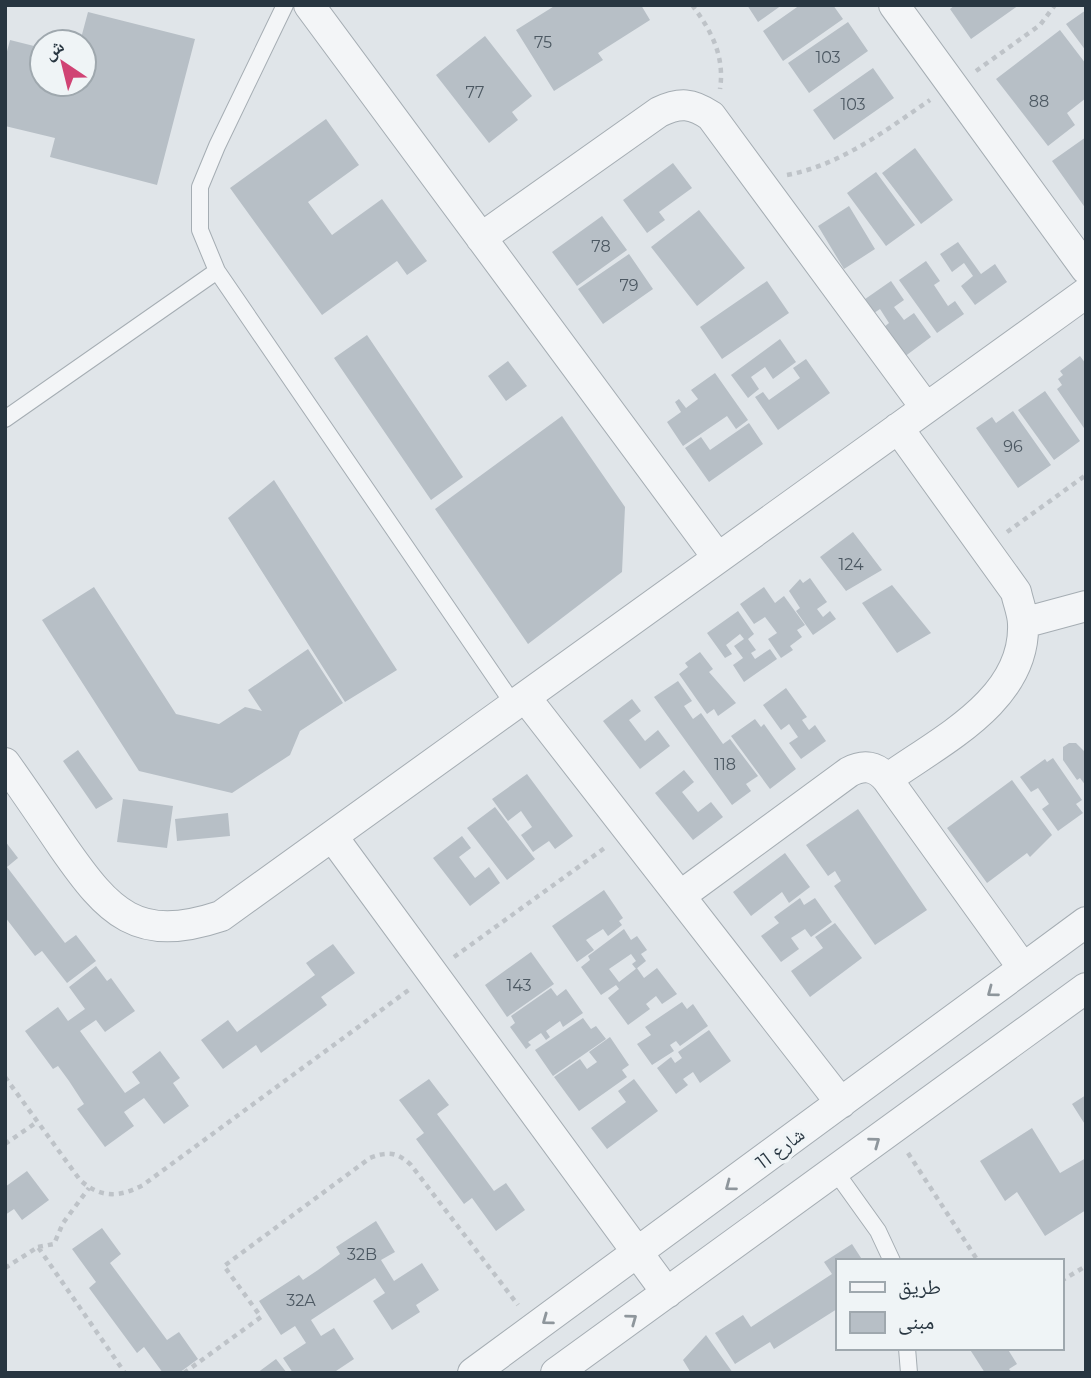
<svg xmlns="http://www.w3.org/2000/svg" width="1091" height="1378" font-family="Montserrat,'Noto Naskh Arabic',sans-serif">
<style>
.building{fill:#b7bfc6}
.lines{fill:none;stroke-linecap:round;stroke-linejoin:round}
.lane-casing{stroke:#a5adb3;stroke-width:18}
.street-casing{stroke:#a5adb3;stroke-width:32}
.path{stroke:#bec3c8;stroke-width:4.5;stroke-dasharray:5 5;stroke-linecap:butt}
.lane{stroke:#f3f5f7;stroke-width:16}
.street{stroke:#f3f5f7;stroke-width:30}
.oneway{stroke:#8e969c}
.labels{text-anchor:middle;stroke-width:7;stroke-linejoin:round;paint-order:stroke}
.number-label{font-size:16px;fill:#4c5862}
.street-label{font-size:19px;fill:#283641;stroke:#eff4f6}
</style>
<rect width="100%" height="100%" fill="#e0e5e9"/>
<path class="building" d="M556,5H641L650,20L598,53L603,60L554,91L516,30Z
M747,5H782L758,22Z
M800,5H833L843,19L783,61L763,31Z
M955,5H1019L971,39L950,9Z
M1086,10V51L1066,24Z
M88,12L195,39L157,185L50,157L55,138L5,126V59L10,40L42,48V84H84V42H80Z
M848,22L868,51L809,93L788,63Z
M1060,30L1086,64V98L1067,113L1075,125L1048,146L996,79Z
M485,36L532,96L512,112L518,120L489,143L436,75Z
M873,68L894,98L834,140L813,110Z
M326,119L359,165L308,202L332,235L382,199L427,261L407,275L397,261L322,315L230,188Z
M1086,137V209L1052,161Z
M915,148L953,200L921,224L882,173Z
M673,163L692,188L659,212L665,220L647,233L623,200Z
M876,172L915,225L886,246L847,193Z
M849,206L875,249L844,269L818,226Z
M699,210L745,268L697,306L651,247Z
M602,216L627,250L577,286L552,252Z
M958,242L981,274L995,264L1007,282L975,305L961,286L973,276L964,263L952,272L940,254Z
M629,254L653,289L603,324L578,289Z
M926,261L940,281L934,285L948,306L955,301L964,314L937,333L899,280Z
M767,281L789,313L722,359L700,327Z
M891,281L904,300L894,307L904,320L914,313L931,337L900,360L879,331L889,323L880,309L868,317L858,304Z
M367,335L463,477L431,500L334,358Z
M780,339L796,362L773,379L765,367L751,377L759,389L748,398L731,375Z
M1080,356L1086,364V431L1057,389L1062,385L1058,379L1063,375L1060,371Z
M806,359L830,393L778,430L755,397L763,392L769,400L800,378L793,368Z
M508,361L527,386L506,401L488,376Z
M715,373L748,420L736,429L727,416L683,446L667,422L681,412L675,402L679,399L686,408L698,399L691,390Z
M1045,391L1080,441L1054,460L1018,410Z
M1013,411L1051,465L1018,488L976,428L992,417L996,423Z
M562,416L625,507L622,572L528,644L435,509Z
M749,423L763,444L709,482L685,448L701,437L710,450Z
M274,480L397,670L345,702L228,518Z
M853,532L882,570L846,591L820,557Z
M810,578L827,602L817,609L823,617L830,611L836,619L813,635L796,611L800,608L789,591L800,579L803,583Z
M892,585L931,633L897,653L862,603Z
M94,587L176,714L219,724L245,707L262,711L248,690L308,649L343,703L300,731L290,755L232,793L139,771L42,620Z
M764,587L775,603L784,596L805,625L797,630L802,637L790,646L793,650L781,658L768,639L777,633L765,617L754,624L740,604Z
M738,611L754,634L748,639L756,650L751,653L755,659L770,649L777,659L744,682L733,665L743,658L734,646L744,639L740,634L726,645L732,654L725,658L707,633Z
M700,652L713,669L709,672L736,703L718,716L714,709L707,714L679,674L688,667L685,663Z
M678,681L692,701L684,706L693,719L701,713L723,744L730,739L758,776L746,784L751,791L732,805L654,697Z
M786,688L807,717L802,720L809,730L815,725L826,741L801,759L789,743L798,737L789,724L781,730L763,705Z
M632,699L641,711L629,720L645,741L658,730L670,746L640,769L603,721Z
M755,719L761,727L764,724L796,769L770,789L731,736Z
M1069,743H1076L1086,753V786L1080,778L1077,780L1063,760V747Z
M78,750L113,799L96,809L63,761Z
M1053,758L1082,800L1076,804L1083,813L1058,831L1042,809L1049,804L1038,788L1031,792L1020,777L1045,759L1047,762Z
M684,770L694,782L682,792L698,812L711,802L723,817L693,840L655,793Z
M527,774L573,836L555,849L549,841L533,852L521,835L532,827L521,811L508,821L492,799Z
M1012,780L1052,835L1030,857L1027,853L987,883L947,828Z
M123,799L173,806L167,848L117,842Z
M495,807L535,859L507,880L467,828Z
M858,809L927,910L875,945L834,886L841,881L835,871L828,876L806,845Z
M228,813L230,836L177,841L175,819Z
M462,836L471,848L459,857L475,878L489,867L500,883L470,906L433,858Z
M5,841L18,858L7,867L65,943L76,935L96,961L67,983L42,951L35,956L5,917Z
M785,853L810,887L789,903L782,892L751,916L733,892Z
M604,890L623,918L619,921L622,925L608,936L603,929L586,940L594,950L577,962L552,926Z
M800,898L804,905L815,898L832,922L811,937L805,929L791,938L799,949L781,962L761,936L779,923L774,917Z
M835,923L862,958L810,997L791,971L823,948L815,937Z
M624,929L631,940L637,936L647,950L641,954L646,961L636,969L632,964L636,961L631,954L609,969L619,982L637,968L644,978L657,968L677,994L662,1004L656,996L646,1004L650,1009L628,1025L608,998L619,989L616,985L601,995L581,967L590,960L588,956Z
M333,944L355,973L321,997L327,1005L261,1053L256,1045L223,1069L201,1040L228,1020L237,1032L315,975L306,963Z
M531,952L554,984L507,1017L485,985Z
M96,966L107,981L111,978L135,1011L105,1032L96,1020L80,1031L125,1093L140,1083L132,1072L160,1051L180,1078L173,1083L189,1106L164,1124L144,1098L124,1112L134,1126L105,1147L77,1109L84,1104L69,1081L58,1066L53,1069L25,1031L58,1007L68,1021L85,1009L69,987Z
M551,988L557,996L566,989L583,1013L563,1027L560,1021L546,1031L550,1037L546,1040L541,1033L528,1042L531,1045L526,1049L510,1027L515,1023L511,1016Z
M682,1002L687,1009L693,1004L708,1026L680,1046L676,1041L670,1045L674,1051L652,1065L637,1044L651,1035L645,1027Z
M583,1018L591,1029L596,1026L606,1039L553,1076L535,1050Z
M709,1030L731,1061L700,1083L693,1072L683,1079L688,1085L676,1094L657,1068L671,1057L675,1063L682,1058L678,1052Z
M610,1037L629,1065L622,1070L627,1077L579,1111L554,1077L580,1059L587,1069L597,1062L589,1052Z
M429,1079L449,1105L437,1114L466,1153L494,1191L506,1183L525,1210L496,1231L472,1198L464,1204L416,1139L424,1133L399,1100Z
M634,1079L658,1111L607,1149L591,1128L626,1102L618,1091Z
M1086,1095V1126L1072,1104Z
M1032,1128L1060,1173L1086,1158V1210L1045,1236L1017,1192L1005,1201L980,1161Z
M27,1171L49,1200L22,1220L14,1209L5,1215V1187Z
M376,1221L395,1252L381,1260L394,1281L422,1263L439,1290L416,1305L420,1312L392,1330L373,1301L385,1293L375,1278L311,1320L321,1336L334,1328L354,1359L333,1373H293L283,1358L306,1343L295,1326L281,1335L259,1301L299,1275L303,1280L318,1270L340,1254L336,1247Z
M102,1228L121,1254L110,1263L167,1340L179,1332L198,1359L179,1373H163L144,1347L137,1353L89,1288L96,1282L72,1249Z
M852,1244L863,1261H837V1309L774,1349L770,1342L735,1364L715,1333L743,1315L751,1327L832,1274L824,1262Z
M706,1335L733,1373H691L683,1360Z
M969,1348H1007L1017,1364L1009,1369L1012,1373H985Z
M276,1359L287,1373H257Z"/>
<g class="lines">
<defs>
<path id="lane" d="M285,5L217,146L200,187V230L217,271L514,705
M5,419L217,271
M835,1171L878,1231L892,1261
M907,1348L909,1373"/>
<path id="street" d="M309,5L718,558
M894,5L1086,269
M481,238L659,112C680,102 692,103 711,116L926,408
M1023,623L1086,606
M525,697L841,1103
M5,763C25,791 44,819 63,847C109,913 137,944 221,916L1086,293
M887,779C940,741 1026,700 1023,624C1023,614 1018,602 1016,592L898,428
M332,836L667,1293
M680,896L849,772C864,764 876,766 887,779L1023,968
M473,1373L1086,922
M556,1373L1086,988"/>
</defs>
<use href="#lane" class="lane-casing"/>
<use href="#street" class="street-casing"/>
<path class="path" d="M692,5C711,30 725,56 720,89
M976,71L1040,25L1055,5
M787,175C841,165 886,130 930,100
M1007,532L1086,475
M454,957L606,847
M5,1077L80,1180C101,1199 120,1197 143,1185L410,989
M5,1144L37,1122
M908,1153L978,1261
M38,1247L54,1244L63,1223L89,1188
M5,1268L38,1247L125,1373
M1061,1281L1086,1266
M184,1373L261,1317L224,1266L370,1158C388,1151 397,1152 411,1165L518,1305"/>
<use href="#lane" class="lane"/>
<use href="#street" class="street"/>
</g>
<defs><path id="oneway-chevron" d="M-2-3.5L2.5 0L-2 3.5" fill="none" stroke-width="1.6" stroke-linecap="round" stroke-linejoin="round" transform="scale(1.75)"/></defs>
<g class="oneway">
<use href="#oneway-chevron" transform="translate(992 992) rotate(143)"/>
<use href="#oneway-chevron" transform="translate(875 1142) rotate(-36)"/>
<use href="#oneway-chevron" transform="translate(730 1186) rotate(143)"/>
<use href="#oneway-chevron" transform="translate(632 1319) rotate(-36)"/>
<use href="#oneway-chevron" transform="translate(547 1320) rotate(144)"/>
</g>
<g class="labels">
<g class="number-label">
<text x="543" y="48">75</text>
<text x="828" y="63">103</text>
<text x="475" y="98">77</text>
<text x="1039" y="107">88</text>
<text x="853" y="110">103</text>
<text x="601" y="252">78</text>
<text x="629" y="291">79</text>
<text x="1013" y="452">96</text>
<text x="851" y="570">124</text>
<text x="725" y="770">118</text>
<text x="519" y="991">143</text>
<text x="362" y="1260">32B</text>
<text x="301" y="1306">32A</text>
</g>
<g class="street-label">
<text transform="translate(780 1148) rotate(-37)" y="7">شارع 11</text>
</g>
</g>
<rect width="1091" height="1378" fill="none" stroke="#283641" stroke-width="14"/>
<rect x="836" y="1259" width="228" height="91" fill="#eff4f6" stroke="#9fa8ae" stroke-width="2"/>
<rect x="850" y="1282" width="35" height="10" fill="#f3f5f7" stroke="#9fa8ae" stroke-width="2"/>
<text x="898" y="1294" font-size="21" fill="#283641">طريق</text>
<rect x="850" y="1312" width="35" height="21" fill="#b7bfc6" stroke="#9fa8ae" stroke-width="2"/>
<text x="898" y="1329" font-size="21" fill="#283641">مبنى</text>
<g transform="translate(63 63) rotate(325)"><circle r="33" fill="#eff4f6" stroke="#9fa8ae" stroke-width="2"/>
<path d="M0-5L12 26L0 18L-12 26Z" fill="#d04374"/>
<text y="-10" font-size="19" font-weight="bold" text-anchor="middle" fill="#283641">ش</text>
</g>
</svg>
